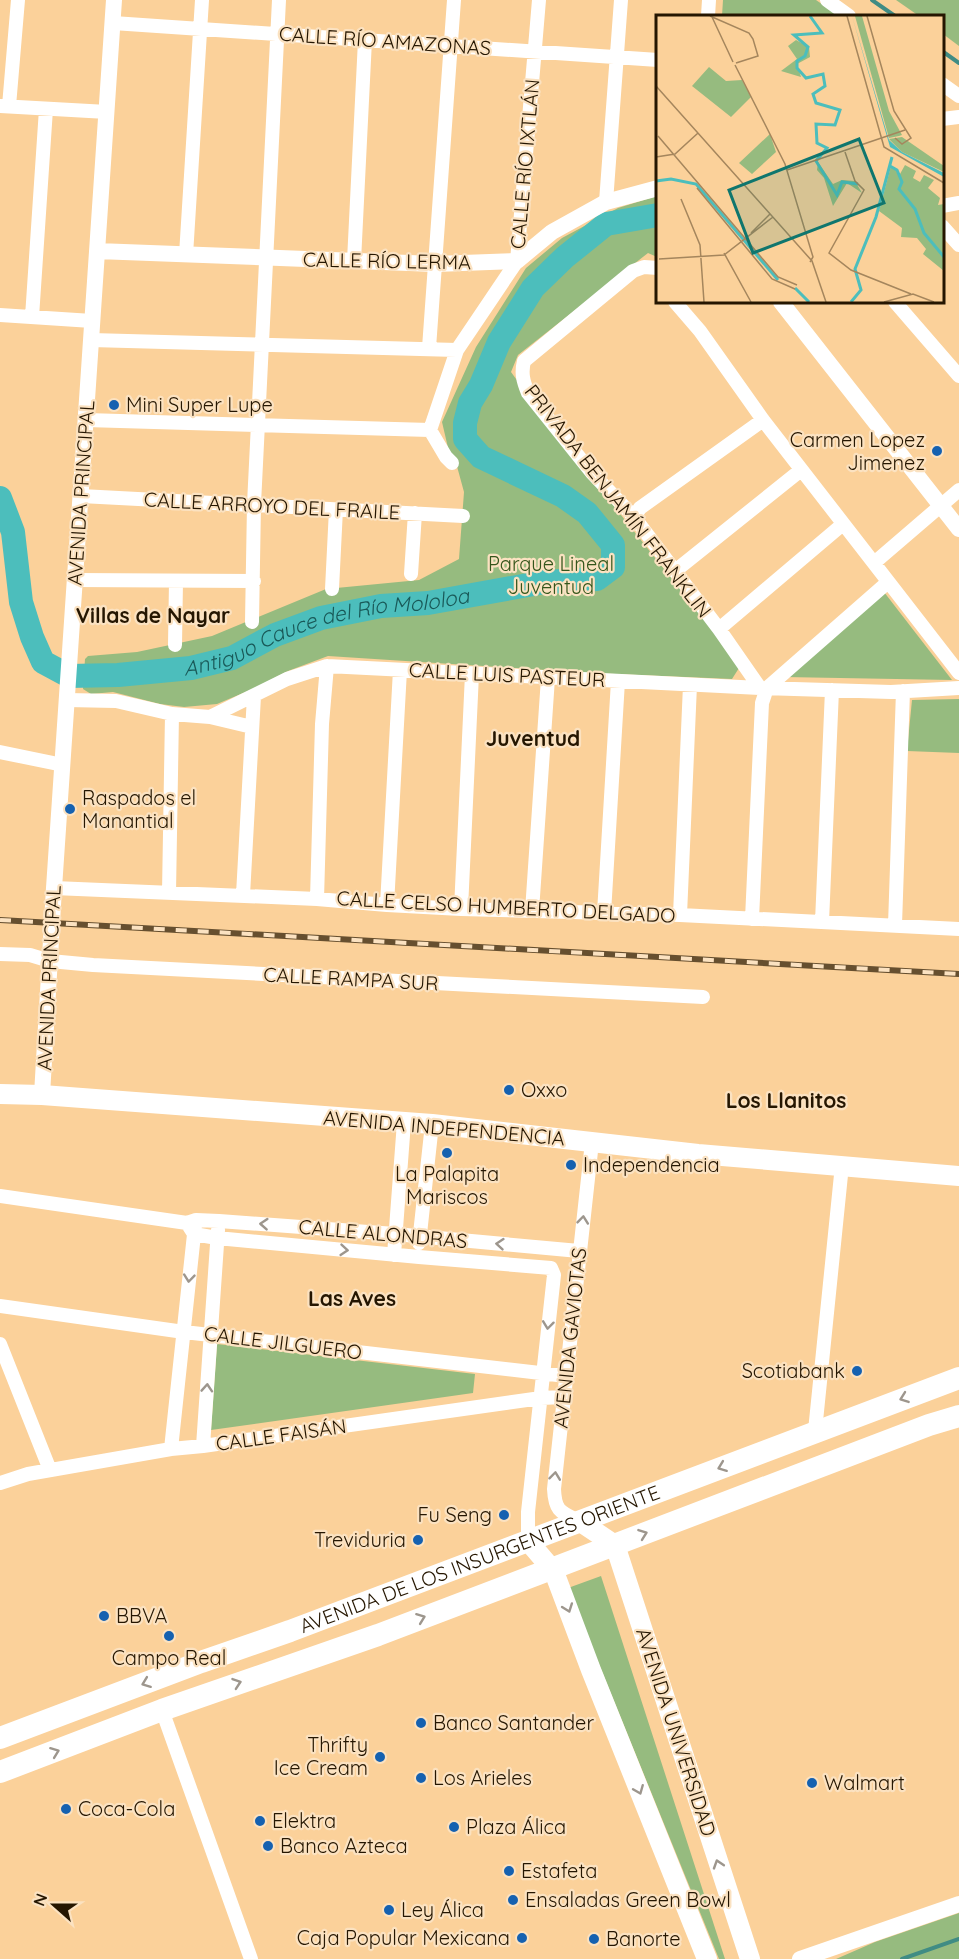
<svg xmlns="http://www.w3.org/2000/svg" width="959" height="1959" font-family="Quicksand,sans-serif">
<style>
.green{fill:#96bb7f}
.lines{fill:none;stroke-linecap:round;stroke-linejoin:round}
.stream{stroke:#408c84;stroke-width:4}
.river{stroke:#4cbebc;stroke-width:24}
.minor{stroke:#fff;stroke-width:14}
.tertiary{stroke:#fff;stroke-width:16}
.secondary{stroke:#fff;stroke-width:20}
.trunk{stroke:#fff;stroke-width:22}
.rail-casing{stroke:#664f2f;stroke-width:6}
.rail{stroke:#fbe2c1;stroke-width:4;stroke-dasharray:11;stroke-linecap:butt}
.oneway{stroke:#9d968d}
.poi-dot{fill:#1561b0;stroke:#fbe2c1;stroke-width:2}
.labels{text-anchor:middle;stroke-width:4.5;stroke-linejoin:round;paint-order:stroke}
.street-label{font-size:20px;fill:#251601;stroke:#fbe2c1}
.poi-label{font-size:20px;fill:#251601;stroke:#fbe2c1;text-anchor:start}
.park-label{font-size:20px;fill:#34551b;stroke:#fbe2c1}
.neighbourhood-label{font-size:21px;font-weight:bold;fill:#251601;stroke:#fbe2c1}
.water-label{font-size:21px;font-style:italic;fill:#195958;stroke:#fbe2c1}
.inset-river{fill:none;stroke:#4cbebc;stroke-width:3}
.inset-road{fill:none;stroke:#a5865d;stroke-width:1.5}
.view{fill:#0f766e;fill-opacity:0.15;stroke:#0f766e;stroke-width:3}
.inset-edge{fill:none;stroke:#251601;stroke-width:3}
</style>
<rect width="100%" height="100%" fill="#fbd19a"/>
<path class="green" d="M723,0H816L839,16H722Z
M896,0H959V46L943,34L942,16H919Z
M657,196V257L648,253L518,355L511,372L547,422L738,662L739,668L732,679L592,673L328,656L288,671L255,688L217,704L184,707L160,704L113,692L91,694L83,689L85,659L88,656L137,652L212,636L326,589L419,580L459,559L464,492L455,459L449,452L442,422L476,347L526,268L562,238L618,208Z
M884,592L952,680L784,677Z
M959,699V753L907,751L912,700Z
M217,1344L475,1374L473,1393L211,1430Z
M601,1576L725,1959H719L568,1588Z
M959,1913V1959H836L875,1942Z"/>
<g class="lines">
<path class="stream" d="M872,0L895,16
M942,51L959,63
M902,1959L959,1939"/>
<path class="river" id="s1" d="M0,498L13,532L21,602L32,637L43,662L69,676L118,675L191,668L232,658L275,635L321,618L381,606L428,603L545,582L597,579L613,567V545L587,513L563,496L481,457L465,439V423L470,403L481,385L499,342L533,288L565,257L606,224L658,215"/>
<path class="minor" d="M827,0L849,16
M708,16L709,0
M113,23L658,60
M942,84L959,96
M0,106L107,112
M9,106L18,0
M942,119L959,117
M606,202L621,0
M942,206L959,203
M942,226L959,245
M186,255L202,0
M354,261L365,40
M658,268L644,267L633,271L524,361C521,373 523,381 528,393L592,473L634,517L719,629L760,688
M675,302L700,331L763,420L959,673
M895,302L959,376
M0,315L92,321
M32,317L46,109
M91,340L457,350
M429,348L454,0
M86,420L430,430
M452,463L446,457L430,430L457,350L517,261L539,0
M81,496L463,516
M634,517L640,508L763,420
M874,563L959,490
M675,571L801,470
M411,574L415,513
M75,580L254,581
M332,589L336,509
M252,622L254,504L279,0
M719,629L843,524
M175,645L176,581
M67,700L116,701L172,714L210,717L287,679L327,666L760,688L891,692L959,688
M210,717L252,727
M0,752L63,765
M54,888L317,899L387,905L461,909L680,915L959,929
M169,893L172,714
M243,895L254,696
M317,899L322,724L327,666
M387,905L400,670
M461,909L472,674
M532,911L548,678
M604,913L618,681
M680,915L690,685
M752,919L762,703L767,688L888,582
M822,922L832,690
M895,925L903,691
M0,954L30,955L50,961L93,965L703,997
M0,1196L187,1223L196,1220L219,1221L395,1234L579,1251
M187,1223L194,1234L217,1238L419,1257L551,1268L554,1275L528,1512V1541
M419,1243L432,1124
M394,1255L404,1122
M0,1306L184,1332L566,1376
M0,1344L50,1470
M815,1431L842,1165
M203,1446L218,1230
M171,1449L195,1225
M0,1483L28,1474L171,1449L203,1446L541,1398L564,1397
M579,1521C560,1512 555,1511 554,1489L592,1142
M162,1710L251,1959"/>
<path class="tertiary" d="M97,251L435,264L517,261L552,232L606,202L658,188
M781,302L959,529
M42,1095L54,888L114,0
M800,1959L959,1904"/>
<path class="secondary" d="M0,1094L42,1095L432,1124L698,1154L959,1176
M579,1521L615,1545L750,1959
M528,1541L551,1568L556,1577L591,1670L707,1959"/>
<g class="trunk">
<path id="s2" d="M0,1738L201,1662L290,1631L959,1378"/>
<path d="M0,1772L162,1710L378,1635L929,1425L959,1416"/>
</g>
<defs>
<path id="rail" d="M0,920L959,974"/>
</defs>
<use href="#rail" class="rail-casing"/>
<use href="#rail" class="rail"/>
</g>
<defs><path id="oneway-chevron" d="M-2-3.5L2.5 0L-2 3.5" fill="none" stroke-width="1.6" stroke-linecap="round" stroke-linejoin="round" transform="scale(1.5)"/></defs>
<g class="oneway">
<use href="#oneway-chevron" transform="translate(583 1220) rotate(-84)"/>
<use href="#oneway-chevron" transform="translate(264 1224) rotate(-176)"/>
<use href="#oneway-chevron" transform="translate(500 1244) rotate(-175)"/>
<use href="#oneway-chevron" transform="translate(344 1250) rotate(5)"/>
<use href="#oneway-chevron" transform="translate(189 1278) rotate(96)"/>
<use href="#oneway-chevron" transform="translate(548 1325) rotate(97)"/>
<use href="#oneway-chevron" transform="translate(207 1388) rotate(-86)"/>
<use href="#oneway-chevron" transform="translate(904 1398) rotate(160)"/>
<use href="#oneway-chevron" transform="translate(722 1467) rotate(159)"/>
<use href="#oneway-chevron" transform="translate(555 1476) rotate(-83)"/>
<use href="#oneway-chevron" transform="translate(643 1534) rotate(-20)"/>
<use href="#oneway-chevron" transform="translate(568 1608) rotate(70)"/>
<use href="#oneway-chevron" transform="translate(421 1618) rotate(-21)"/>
<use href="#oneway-chevron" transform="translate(146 1683) rotate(159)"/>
<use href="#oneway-chevron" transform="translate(237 1683) rotate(-19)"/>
<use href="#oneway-chevron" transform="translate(55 1752) rotate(-21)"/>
<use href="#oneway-chevron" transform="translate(639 1790) rotate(68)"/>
<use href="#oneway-chevron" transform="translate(718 1864) rotate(-108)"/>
</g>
<g class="poi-dot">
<circle cx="114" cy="405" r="6"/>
<circle cx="937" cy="451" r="6"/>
<circle cx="70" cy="809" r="6"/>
<circle cx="509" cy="1090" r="6"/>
<circle cx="447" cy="1153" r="6"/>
<circle cx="571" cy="1165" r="6"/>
<circle cx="857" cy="1371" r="6"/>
<circle cx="504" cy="1515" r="6"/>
<circle cx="418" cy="1540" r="6"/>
<circle cx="104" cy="1616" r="6"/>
<circle cx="169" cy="1636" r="6"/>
<circle cx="421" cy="1723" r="6"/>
<circle cx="380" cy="1757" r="6"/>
<circle cx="421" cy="1778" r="6"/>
<circle cx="812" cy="1783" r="6"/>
<circle cx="66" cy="1809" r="6"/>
<circle cx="260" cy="1821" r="6"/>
<circle cx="454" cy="1827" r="6"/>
<circle cx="268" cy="1846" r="6"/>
<circle cx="509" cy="1871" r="6"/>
<circle cx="513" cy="1900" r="6"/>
<circle cx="389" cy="1910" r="6"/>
<circle cx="522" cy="1938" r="6"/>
<circle cx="594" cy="1939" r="6"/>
</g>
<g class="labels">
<g class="street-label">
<text transform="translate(385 41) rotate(4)" y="7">CALLE RÍO AMAZONAS</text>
<text transform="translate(525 164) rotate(-85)" y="7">CALLE RÍO IXTLÁN</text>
<text transform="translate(387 261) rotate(1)" y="7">CALLE RÍO LERMA</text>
<text transform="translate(81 493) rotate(-86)" y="7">AVENIDA PRINCIPAL</text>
<text transform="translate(618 501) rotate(52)" y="7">PRIVADA BENJAMÍN FRANKLIN</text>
<text transform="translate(272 506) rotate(3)" y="7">CALLE ARROYO DEL FRAILE</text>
<text transform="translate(507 675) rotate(3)" y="7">CALLE LUIS PASTEUR</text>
<text transform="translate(506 907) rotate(3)" y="7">CALLE CELSO HUMBERTO DELGADO</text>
<text transform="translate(49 978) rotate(-87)" y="7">AVENIDA PRINCIPAL</text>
<text transform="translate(351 979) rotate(3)" y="7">CALLE RAMPA SUR</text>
<text transform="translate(444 1128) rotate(5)" y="7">AVENIDA INDEPENDENCIA</text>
<text transform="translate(383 1234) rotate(5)" y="7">CALLE ALONDRAS</text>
<text transform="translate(570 1338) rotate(-84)" y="7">AVENIDA GAVIOTAS</text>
<text transform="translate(283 1343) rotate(7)" y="7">CALLE JILGUERO</text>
<text transform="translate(281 1435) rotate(-8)" y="7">CALLE FAISÁN</text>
<text dy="7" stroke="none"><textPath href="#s2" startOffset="512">AVENIDA DE LOS INSURGENTES ORIENTE</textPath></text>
<text transform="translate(676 1732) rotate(72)" y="7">AVENIDA UNIVERSIDAD</text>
</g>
<g class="poi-label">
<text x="126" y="412">Mini Super Lupe</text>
<text x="925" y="447" text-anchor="end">Carmen Lopez<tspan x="925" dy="23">Jimenez</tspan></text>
<text x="82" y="805">Raspados el<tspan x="82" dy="23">Manantial</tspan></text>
<text x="521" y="1097">Oxxo</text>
<text x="583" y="1172">Independencia</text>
<text x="447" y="1181" text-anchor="middle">La Palapita<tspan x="447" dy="23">Mariscos</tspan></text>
<text x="845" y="1378" text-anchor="end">Scotiabank</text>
<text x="492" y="1522" text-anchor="end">Fu Seng</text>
<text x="406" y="1547" text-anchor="end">Treviduria</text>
<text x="116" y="1623">BBVA</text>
<text x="169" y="1665" text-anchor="middle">Campo Real</text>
<text x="433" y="1730">Banco Santander</text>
<text x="368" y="1752" text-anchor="end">Thrifty<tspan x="368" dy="23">Ice Cream</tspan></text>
<text x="433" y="1785">Los Arieles</text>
<text x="824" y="1790">Walmart</text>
<text x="78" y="1816">Coca-Cola</text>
<text x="272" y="1828">Elektra</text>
<text x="466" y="1834">Plaza Álica</text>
<text x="280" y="1853">Banco Azteca</text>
<text x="521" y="1878">Estafeta</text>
<text x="525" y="1907">Ensaladas Green Bowl</text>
<text x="401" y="1917">Ley Álica</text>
<text x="510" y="1945" text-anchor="end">Caja Popular Mexicana</text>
<text x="606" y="1946">Banorte</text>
</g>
<g class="park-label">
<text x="551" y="571">Parque Lineal<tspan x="551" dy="23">Juventud</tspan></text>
</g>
<g class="neighbourhood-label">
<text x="153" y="623">Villas de Nayar</text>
<text x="533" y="746">Juventud</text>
<text x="786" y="1108">Los Llanitos</text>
<text x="352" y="1306">Las Aves</text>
</g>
<g class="water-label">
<text dy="7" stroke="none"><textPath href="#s1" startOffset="464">Antiguo Cauce del Río Mololoa</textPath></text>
</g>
</g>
<g transform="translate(656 15)">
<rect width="288" height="288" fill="#fbd19a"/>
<path d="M199,1H206L233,96L246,120L243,121L233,123ZM140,25L153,32L154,42L141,49L145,62L125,56L141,44L132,31ZM53,52L70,66L86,65L95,82L75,102L36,71ZM114,119L120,137L96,159L83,148ZM246,122L288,151V157L246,137L233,124ZM162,147L177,169L186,165L199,166L206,178L191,168L177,191L168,163L161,155ZM249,150L260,156L257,163L264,167L268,160L278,165L272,173L284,183L282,190L288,189V256L267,239L270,234L261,223L245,222L246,213L223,196L235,151L244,159Z" fill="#96bb7f"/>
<path d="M196,1L233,125L246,137L288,158V162L234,132Z" fill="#4cbebc"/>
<path class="inset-river" d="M154,1L166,18L138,20L152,32L149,41L141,46V53L150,63L167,59L169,71L157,79L160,88L184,95L179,110L160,109L161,128L171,133L160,146L181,180L186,167L202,169M234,151L241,155L246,167L243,174L259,194L268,218L288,242M0,166L15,164L40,169L122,265M139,273L153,287M195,287L205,275L199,254L220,202L236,142"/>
<path class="inset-road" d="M54,1L93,18L97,24L102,41L80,48M191,1L228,132L288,168M211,1L238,96L255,123L246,129L239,123M56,2L77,47M79,50L129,149L157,242L154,247M0,71L156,246L170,287M2,121L122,262L141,270M189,137L199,166L208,175L173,238L195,255L255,279M0,142L19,139L42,118M131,155L249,115M41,173L116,264L139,274M25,184L44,230L48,287M95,218L114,199M68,238L95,287M3,244L68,240L117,202M228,287L257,279L278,287"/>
<path class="view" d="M203,124L228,188L97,238L73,175Z"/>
<rect width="288" height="288" class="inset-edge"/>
</g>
<g transform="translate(54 1905) rotate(291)" stroke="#fbe2c1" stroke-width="4.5" paint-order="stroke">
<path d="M0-4.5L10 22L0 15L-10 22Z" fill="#251601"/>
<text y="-9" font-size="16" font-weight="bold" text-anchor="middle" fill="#251601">N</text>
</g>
</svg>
